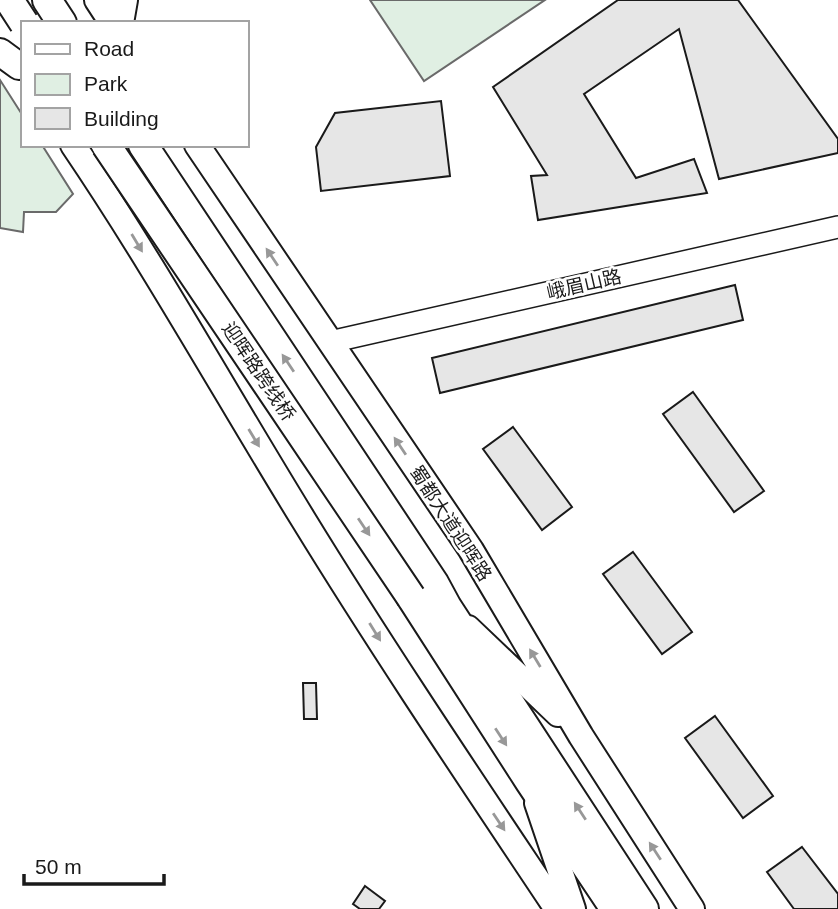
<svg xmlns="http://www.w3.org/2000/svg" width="838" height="909" font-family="Helvetica,'Noto Sans SC',sans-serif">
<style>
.green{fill:#e0efe3;stroke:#6a6a6a;stroke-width:2}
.building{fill:#e6e6e6;stroke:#1a1a1a;stroke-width:2}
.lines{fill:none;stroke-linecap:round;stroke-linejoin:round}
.tertiary-casing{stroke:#1a1a1a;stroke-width:24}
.secondary-casing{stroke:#1a1a1a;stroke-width:28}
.primary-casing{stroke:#1a1a1a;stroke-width:30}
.trunk-casing{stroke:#1a1a1a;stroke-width:32}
.tertiary{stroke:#fff;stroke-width:21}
.secondary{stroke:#fff;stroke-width:24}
.primary{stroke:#fff;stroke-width:26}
.trunk{stroke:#fff;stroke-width:28}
.trunk-bridge-casing{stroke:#1a1a1a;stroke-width:32;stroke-linecap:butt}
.trunk-bridge{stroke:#fff;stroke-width:28}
.oneway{fill:#989898}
.labels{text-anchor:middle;stroke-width:5;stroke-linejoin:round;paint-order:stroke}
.street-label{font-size:19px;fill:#1a1a1a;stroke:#fff}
</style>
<rect width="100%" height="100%" fill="#fff"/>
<path class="green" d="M370,0H545L424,81Z
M0,80L23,116V145H42L73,194L56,212H24L23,232L0,228Z"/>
<path class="building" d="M618,0H738L838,139V153L719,179L679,29L584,94L636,178L694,159L707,193L538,220L531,176L547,175L493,87Z
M441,101L450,176L321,191L316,147L335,113Z
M735,285L743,320L440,393L432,358Z
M693,392L764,491L734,512L663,414Z
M513,427L572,507L542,530L483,449Z
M633,552L692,632L662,654L603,574Z
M303,683H316L317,719H304Z
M715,716L773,796L743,818L685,738Z
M802,847L838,894V909H794L767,872Z
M365,886L385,901L379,909H360L353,904Z"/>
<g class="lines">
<defs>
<path id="tertiary" d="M330,342L838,227"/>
<path id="secondary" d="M97,0L112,23
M73,145C155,266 226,394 303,519C384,651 471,780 557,909
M197,145L471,550L581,736L692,909
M468,628L558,714
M537,803L573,909"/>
<path id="primary" d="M120,23L124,0
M0,52L19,66"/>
<path id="trunk" d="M47,0L62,23
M143,145L434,583L447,607L644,909
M411,597L530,782L615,909"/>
</defs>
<use href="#tertiary" class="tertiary-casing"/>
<use href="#secondary" class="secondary-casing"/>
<use href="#primary" class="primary-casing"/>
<use href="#trunk" class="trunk-casing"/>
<use href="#tertiary" class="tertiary"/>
<use href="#secondary" class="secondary"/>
<use href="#primary" class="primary"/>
<use href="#trunk" class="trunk"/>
<defs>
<path id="trunk-bridge" d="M9,0L24,23
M106,145L411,597"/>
</defs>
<use href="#trunk-bridge" class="trunk-bridge-casing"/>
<use href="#trunk-bridge" class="trunk-bridge"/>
</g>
<defs><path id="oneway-solid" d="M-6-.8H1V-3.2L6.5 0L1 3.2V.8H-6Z" transform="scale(1.75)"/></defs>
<g class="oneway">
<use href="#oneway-solid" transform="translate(137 243) rotate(59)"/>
<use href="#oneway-solid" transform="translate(272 257) rotate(-124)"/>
<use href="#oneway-solid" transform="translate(288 363) rotate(-124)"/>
<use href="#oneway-solid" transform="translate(254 438) rotate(59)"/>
<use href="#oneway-solid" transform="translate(400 446) rotate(-124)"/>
<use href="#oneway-solid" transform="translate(364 527) rotate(56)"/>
<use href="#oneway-solid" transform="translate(375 632) rotate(58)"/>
<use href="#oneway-solid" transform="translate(535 658) rotate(-121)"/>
<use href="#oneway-solid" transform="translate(501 737) rotate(57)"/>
<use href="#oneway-solid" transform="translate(580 811) rotate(-123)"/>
<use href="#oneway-solid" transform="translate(499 822) rotate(56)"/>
<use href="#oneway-solid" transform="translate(655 851) rotate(-123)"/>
</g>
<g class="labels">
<g class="street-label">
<text transform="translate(584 284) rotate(-13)" y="7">峨眉山路</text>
<text transform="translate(259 371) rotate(56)" y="7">迎晖路跨线桥</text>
<text transform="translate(451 523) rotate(57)" y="7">蜀都大道迎晖路</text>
</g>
</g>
<rect x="21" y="21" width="228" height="126" fill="#ffffff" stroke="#a3a3a3" stroke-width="2"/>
<rect x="35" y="44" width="35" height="10" fill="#ffffff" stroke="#a3a3a3" stroke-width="2"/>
<text x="84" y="56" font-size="21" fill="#1a1a1a">Road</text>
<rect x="35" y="74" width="35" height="21" fill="#e0efe3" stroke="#a3a3a3" stroke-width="2"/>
<text x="84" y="91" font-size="21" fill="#1a1a1a">Park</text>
<rect x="35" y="108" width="35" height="21" fill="#e6e6e6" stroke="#a3a3a3" stroke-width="2"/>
<text x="84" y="126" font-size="21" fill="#1a1a1a">Building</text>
<path d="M24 874v10h140v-10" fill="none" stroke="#1a1a1a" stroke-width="3.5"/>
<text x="35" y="874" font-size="21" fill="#1a1a1a" stroke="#ffffff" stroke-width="5" paint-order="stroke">50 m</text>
</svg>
